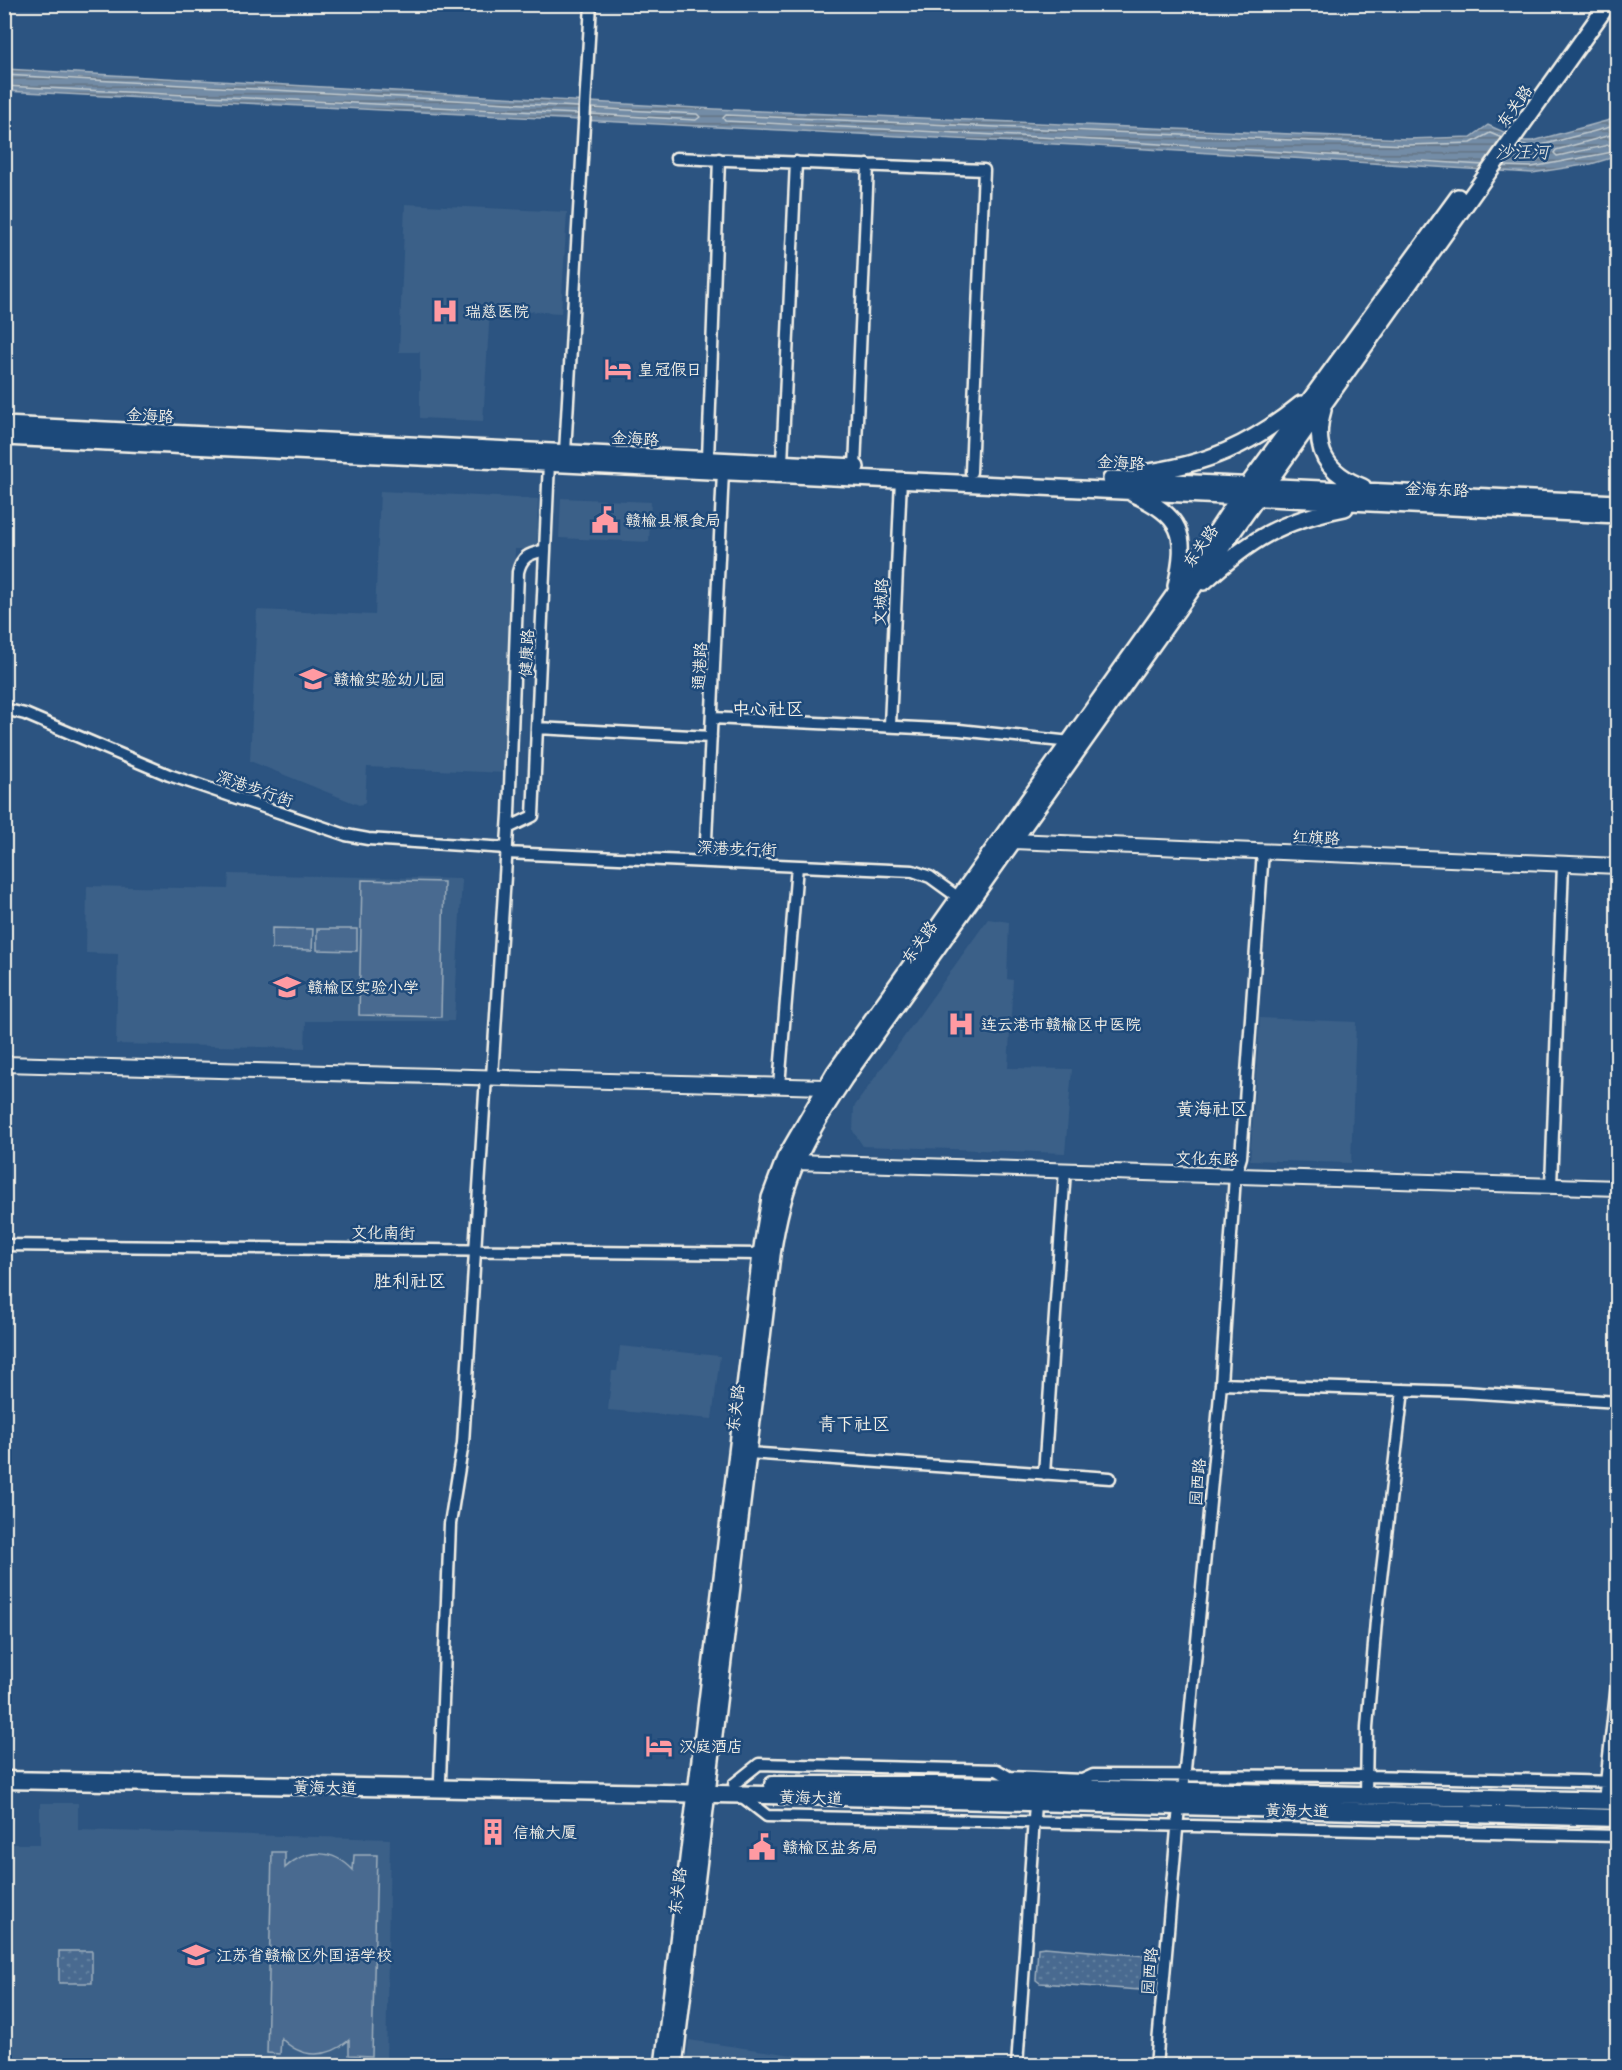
<svg xmlns="http://www.w3.org/2000/svg" width="1622" height="2070" font-family="'Patrick Hand','LXGW WenKai TC',sans-serif">
<style>
.built{fill:#3b6088}
.grass{fill:url(#grass-dots);stroke:#9eaebc;stroke-width:1.5}
.green{fill:#496b90;stroke:#9eaebc;stroke-width:1.5}
.water{fill:url(#water-rules);stroke:#a7b4c0;stroke-width:1.5}
.lines{fill:none;stroke-linecap:round;stroke-linejoin:round}
.shore{stroke:#c0c9ce;stroke-width:1.5}
.minor-casing{stroke:#f4f1e8;stroke-width:15}
.tertiary-casing{stroke:#f4f1e8;stroke-width:18}
.secondary-casing{stroke:#f4f1e8;stroke-width:20}
.primary-casing{stroke:#f4f1e8;stroke-width:21}
.minor{stroke:#1f4a7a;stroke-width:10}
.tertiary{stroke:#1f4a7a;stroke-width:14}
.secondary{stroke:#1f4a7a;stroke-width:15}
.primary{stroke:#1f4a7a;stroke-width:16}
.labels{text-anchor:middle;stroke-width:5;stroke-linejoin:round;paint-order:stroke}
.street-label{font-size:16px;fill:#f4f1e8;stroke:#1f4a7a}
.poi-label{font-size:16px;fill:#f4f1e8;stroke:#1f4a7a;text-anchor:start}
.water-label{font-size:18px;font-style:italic;fill:#dadddb;stroke:#1f4a7a}
.neighbourhood-label{font-size:18px;fill:#f4f1e8;stroke:#1f4a7a}
</style>
<defs>
<pattern id="grass-dots" width="8" height="8" patternUnits="userSpaceOnUse" patternTransform="scale(1.5)"><rect width="8" height="8" fill="#496b90"/><path d="M2 2h.1M6 6h.1" fill="none" stroke="#6481a0" stroke-width="1.8" stroke-linecap="round"/></pattern>
<pattern id="water-rules" width="6" height="5" patternUnits="userSpaceOnUse" patternTransform="scale(1.5)"><rect width="6" height="5" fill="#738ca6"/><path d="M0 2.5h6" fill="none" stroke="#647484"/></pattern>
</defs>
<rect width="100%" height="100%" fill="#2c5481"/>
<filter id="ink" filterUnits="userSpaceOnUse"><feTurbulence type="fractalNoise" baseFrequency=".0167" numOctaves="2"/><feDisplacementMap in="SourceGraphic" scale="12" xChannelSelector="R" yChannelSelector="G"/><feConvolveMatrix kernelMatrix="1 2 1 2 8 2 1 2 1" color-interpolation-filters="sRGB"/></filter>
<g filter="url(#ink)">
<path class="built" d="M405,204L567,212L561,313L490,309L483,421L420,418V352H399Z
M380,491L538,499L537,549H515L507,773L367,767L365,803L359,805L250,761L257,610L375,615Z
M561,498L651,502L649,542L559,538Z
M229,874L462,879L454,1021H306L305,1048L116,1044L118,954L86,953L87,886L228,889Z
M988,919L1009,922L1007,979L1013,980L1008,1068L1072,1069L1065,1153L863,1146L853,1131L854,1107Z
M1260,1018L1356,1022L1351,1163L1250,1160Z
M620,1346L720,1356L712,1419L608,1410L612,1371H617Z
M40,1803H78V1830L390,1839L386,2065L5,2066V1844H40Z
M689,2040L861,2065H686Z"/>
<path class="grass" d="M1045,1947L1146,1956L1150,1962L1146,1986L1140,1990L1040,1983L1036,1980L1038,1948Z
M59,1951H92V1983H59Z"/>
<path class="green" d="M362,880L444,882L441,1017L359,1015Z
M272,928L313,929L312,950L272,949Z
M317,929H357V951L317,950Z
M272,1852H285V1868C306,1848 333,1849 353,1870L354,1855H377L372,2056L349,2055V2040C328,2059 301,2059 281,2038L280,2054L267,2053Z"/>
<path class="water" d="M5,69L715,109L1407,139L1471,137L1488,125L1524,141H1533L1617,118L1618,156L1591,164L1532,173L1114,147L5,91Z"/>
<g class="lines">
<path class="shore" d="M4,75L578,107
M4,86L578,114
M591,114L696,120L700,117L697,114L592,108
M1618,133L1556,150L1554,153L1557,156L1618,143
M1519,145L1534,147L1618,125
M1483,165L1114,141L725,121L723,118L726,115L1407,145L1471,143L1490,133L1502,138
M1504,166L1532,167L1618,151"/>
<defs>
<path id="minor" d="M676,158L984,170L971,472
M565,452L591,4
M708,459L719,159
M782,463L796,162
M855,467L868,165
M4,709L25,714L169,775L346,835L368,839L507,848
M712,718L959,730L1071,742
M890,725L901,479
M537,728L711,737
M508,828L533,816L549,463
M506,853L913,871L930,877L959,898
M705,862L723,471
M492,1077L509,814L518,572C522,555 530,554 545,550
M779,1086L797,866
M1551,1186L1563,864
M4,1245L761,1254
M1221,1384L1463,1392L1618,1402
M748,1453L1110,1478
M1044,1474L1065,1170
M440,1779L450,1524L463,1443L486,1077
M734,1784L759,1764L997,1770L1009,1777L1082,1780L1093,1775L1367,1776L1618,1782
M1183,1791L1221,1384L1235,1176L1241,1157L1263,851
M740,1795L767,1816L1618,1836
M1366,1796L1367,1727L1376,1621L1403,1390
M1604,1801L1618,1675
M1017,2066L1035,1804
M1156,2066L1179,1807"/>
<path id="tertiary" d="M1013,841L1618,866
M4,1064L825,1087
M795,1162L1618,1188"/>
<path id="secondary" d="M1323,410C1312,449 1326,473 1363,487
M4,425L856,467
M4,437L1618,515
M1141,473C1206,465 1251,445 1301,404
M1111,479L1618,503
M1133,494C1182,516 1188,534 1176,586
M1204,582C1252,538 1281,521 1345,508
M663,2066L761,1254L770,1198L785,1158L835,1072L1174,595L1239,497L1458,197
M674,2066L772,1255C783,1179 802,1142 844,1079L1608,4"/>
<path id="primary" d="M4,1780L766,1795L1618,1818
M773,1785H935L1618,1801"/>
</defs>
<use href="#minor" class="minor-casing"/>
<use href="#tertiary" class="tertiary-casing"/>
<use href="#secondary" class="secondary-casing"/>
<use href="#primary" class="primary-casing"/>
<use href="#minor" class="minor"/>
<use href="#tertiary" class="tertiary"/>
<use href="#secondary" class="secondary"/>
<use href="#primary" class="primary"/>
</g>
</g>
<defs>
<symbol id="hospital-bare" viewBox="-9 -9 18 18"><path d="M-5-5h3v3.5h4V-5h3V5h-3V1.5h-4V5h-3Z" fill="#ff9aa2" stroke="#1f4a7a" stroke-width="2.5" paint-order="stroke"/></symbol>
<symbol id="hotel-bare" viewBox="-9 -9 18 18"><path d="M-6-4.5h1.5V1H6V5H4.5V3h-9V5H-6ZM-4 0a1.8 1.8 0 1 1 3.6 0ZM.5 0V-2.5h3Q6-2.5 6 0Z" fill="#ff9aa2" stroke="#1f4a7a" stroke-width="2.5" paint-order="stroke"/></symbol>
<symbol id="civic-bare" viewBox="-9 -9 18 18"><path d="M-.6-6.5H3V-4.5H.6V-3L4-1V1h2V6H-6V1h2V-1L-.6-3ZM-1.2 2.5V6h2.4V2.5Z" fill="#ff9aa2" stroke="#1f4a7a" stroke-width="2.5" paint-order="stroke"/></symbol>
<symbol id="school-bare" viewBox="-9 -9 18 18"><path d="M0-5L7-2L0 1L-7-2ZM-4 1L0 2.5L4 1V4Q0 6-4 4Z" fill="#ff9aa2" stroke="#1f4a7a" stroke-width="2.5" paint-order="stroke"/></symbol>
<symbol id="building-bare" viewBox="-9 -9 18 18"><path d="M-4-6H4V6H1V3H-1V6H-4ZM-2.5-4.3h1.7v1.8h-1.7ZM.8-4.3h1.7v1.8H.8ZM-2.5-1h1.7V.8h-1.7ZM.8-1h1.7V.8H.8Z" fill="#ff9aa2" stroke="#1f4a7a" stroke-width="2.5" paint-order="stroke"/></symbol>
</defs>
<g fill-rule="evenodd">
<use href="#hospital-bare" x="426" y="292" width="38" height="38"/>
<use href="#hotel-bare" x="599" y="350" width="38" height="38"/>
<use href="#civic-bare" x="586" y="501" width="38" height="38"/>
<use href="#school-bare" x="294" y="660" width="38" height="38"/>
<use href="#school-bare" x="268" y="968" width="38" height="38"/>
<use href="#hospital-bare" x="942" y="1005" width="38" height="38"/>
<use href="#hotel-bare" x="640" y="1727" width="38" height="38"/>
<use href="#building-bare" x="474" y="1813" width="38" height="38"/>
<use href="#civic-bare" x="743" y="1828" width="38" height="38"/>
<use href="#school-bare" x="177" y="1936" width="38" height="38"/>
</g>
<g class="labels">
<g class="street-label">
<text transform="translate(1514 106) rotate(-54)" y="6">东关路</text>
<text transform="translate(150 415) rotate(3)" y="6">金海路</text>
<text transform="translate(635 438) rotate(3)" y="6">金海路</text>
<text transform="translate(1121 462) rotate(3)" y="6">金海路</text>
<text transform="translate(1437 489) rotate(2)" y="6">金海东路</text>
<text transform="translate(1200 546) rotate(-55)" y="6">东关路</text>
<text transform="translate(880 602) rotate(-87)" y="6">文城路</text>
<text transform="translate(526 653) rotate(-87)" y="6">健康路</text>
<text transform="translate(699 666) rotate(-87)" y="6">通港路</text>
<text transform="translate(255 788) rotate(19)" y="6">深港步行街</text>
<text transform="translate(1316 837) rotate(2)" y="6">红旗路</text>
<text transform="translate(737 848) rotate(2)" y="6">深港步行街</text>
<text transform="translate(919 942) rotate(-54)" y="6">东关路</text>
<text transform="translate(1207 1158) rotate(2)" y="6">文化东路</text>
<text transform="translate(383 1232) rotate(1)" y="6">文化南街</text>
<text transform="translate(735 1408) rotate(-83)" y="6">东关路</text>
<text transform="translate(1197 1482) rotate(-85)" y="6">园西路</text>
<text transform="translate(325 1787) rotate(1)" y="6">黄海大道</text>
<text transform="translate(811 1797) rotate(2)" y="6">黄海大道</text>
<text transform="translate(1297 1810) rotate(1)" y="6">黄海大道</text>
<text transform="translate(677 1891) rotate(-83)" y="6">东关路</text>
<text transform="translate(1149 1971) rotate(-85)" y="6">园西路</text>
</g>
<g class="poi-label">
<text x="465" y="317">瑞慈医院</text>
<text x="638" y="375">皇冠假日</text>
<text x="625" y="526">赣榆县粮食局</text>
<text x="333" y="685">赣榆实验幼儿园</text>
<text x="307" y="993">赣榆区实验小学</text>
<text x="981" y="1030">连云港市赣榆区中医院</text>
<text x="679" y="1752">汉庭酒店</text>
<text x="513" y="1838">信榆大厦</text>
<text x="782" y="1853">赣榆区盐务局</text>
<text x="216" y="1961">江苏省赣榆区外国语学校</text>
</g>
<g class="water-label">
<text x="1522" y="158">沙汪河</text>
</g>
<g class="neighbourhood-label">
<text x="768" y="715">中心社区</text>
<text x="1212" y="1115">黄海社区</text>
<text x="410" y="1287">胜利社区</text>
<text x="854" y="1430">青下社区</text>
</g>
</g>
<rect width="1622" height="2070" fill="none" stroke="#1f4a7a" stroke-width="24"/>
<rect x="12" y="12" width="1598" height="2046" fill="none" stroke="#f4f1e8" stroke-width="2" filter="url(#ink)"/>
</svg>
